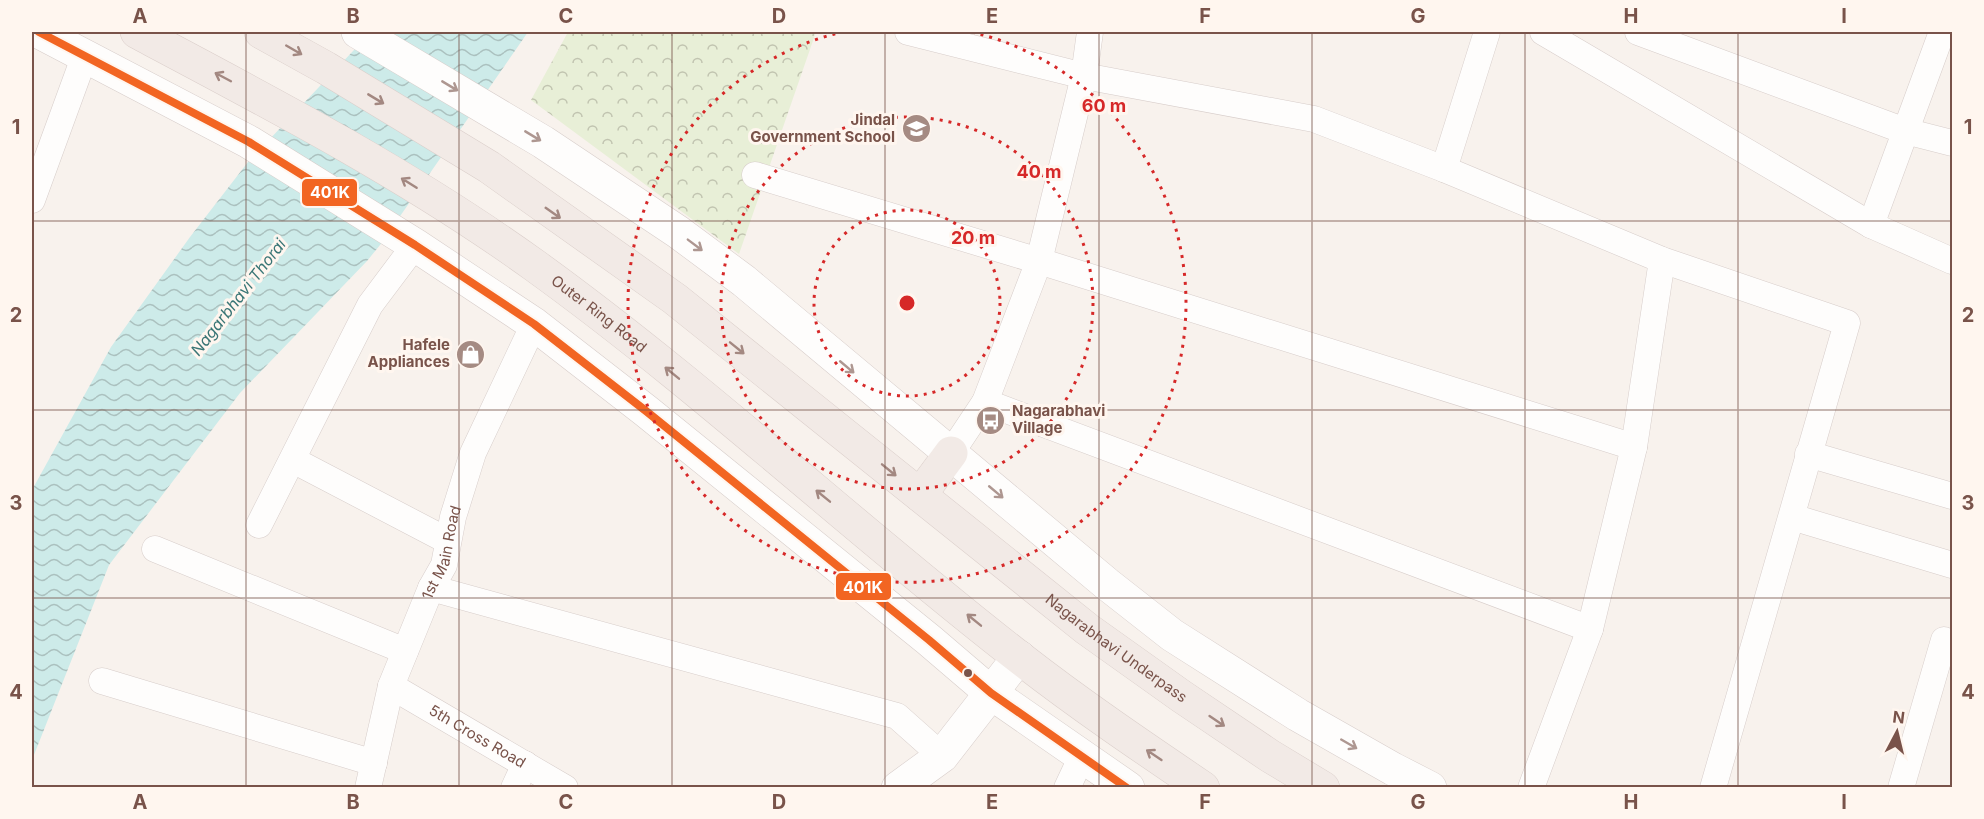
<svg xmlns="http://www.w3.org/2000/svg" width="1984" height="819" font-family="Inter,sans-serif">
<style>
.park{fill:url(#park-crowns)}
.water{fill:url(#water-waves)}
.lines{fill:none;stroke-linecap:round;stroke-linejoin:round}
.minor-casing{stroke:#d7cdca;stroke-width:27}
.tertiary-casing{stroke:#d7cdca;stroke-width:34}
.trunk-casing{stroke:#daceca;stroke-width:34}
.minor{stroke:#fefdfc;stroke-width:26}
.tertiary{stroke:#fefdfc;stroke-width:33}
.trunk{stroke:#f2eae6;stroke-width:33}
.bus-1-casing{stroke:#fff6ef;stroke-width:12}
.bus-1{stroke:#f26522;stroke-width:8}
.oneway{stroke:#a38881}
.oneway2{stroke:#ae9791}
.grid{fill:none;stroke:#79534a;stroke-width:1.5;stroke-opacity:0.55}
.ring{fill:none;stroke:#d62828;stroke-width:3;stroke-dasharray:3 6}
.bus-dot{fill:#79534a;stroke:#fff6ef;stroke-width:2}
.labels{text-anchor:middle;stroke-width:6;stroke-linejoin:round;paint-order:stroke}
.poi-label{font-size:15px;font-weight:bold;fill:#79534a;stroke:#fff6ef;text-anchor:end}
.street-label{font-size:15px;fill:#79534a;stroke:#fff6ef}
.water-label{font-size:16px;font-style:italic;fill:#3a7676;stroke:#fff6ef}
.centre{fill:#d62828;stroke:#fff6ef;stroke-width:3}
.ring-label{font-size:18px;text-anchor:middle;font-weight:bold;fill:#d62828;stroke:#fff6ef;stroke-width:6;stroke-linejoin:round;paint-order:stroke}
.line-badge{stroke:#fff6ef;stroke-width:2}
.badge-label{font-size:16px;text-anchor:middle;font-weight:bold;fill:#fff}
.neatline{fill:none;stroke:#79534a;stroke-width:2}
.grid-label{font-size:20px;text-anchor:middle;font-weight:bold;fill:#79534a}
</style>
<defs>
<pattern id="park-crowns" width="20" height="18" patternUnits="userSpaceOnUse" patternTransform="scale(1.5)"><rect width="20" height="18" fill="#e8efd7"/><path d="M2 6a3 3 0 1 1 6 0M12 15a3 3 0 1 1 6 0" fill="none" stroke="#c1c4b0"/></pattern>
<pattern id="water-waves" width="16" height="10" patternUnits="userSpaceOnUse" patternTransform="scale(1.5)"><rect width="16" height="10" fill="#cdebe9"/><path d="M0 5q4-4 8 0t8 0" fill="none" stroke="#abc1bf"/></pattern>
</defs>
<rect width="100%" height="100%" fill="#f8f2ed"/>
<path class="park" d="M568,32H816L739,254L531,100Z"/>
<path class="water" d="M371,32H528L380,245L367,261L240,393L109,565L32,760V490L111,347L190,237L248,162Z"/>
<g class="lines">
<defs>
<g id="minor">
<path d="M908,32L1084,76L1314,119L1444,169L1662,260L1847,323L1713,788"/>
<path d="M1543,32L1871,225L1952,261"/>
<path d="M1638,32L1905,131L1952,143"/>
<path d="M1444,169L1487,32"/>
<path d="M755,175L1039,261L1634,447"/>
<path d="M32,200L85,55"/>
<path d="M1871,225L1942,32"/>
<path d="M985,402L1590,629"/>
<path d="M951,453L985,402L1039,261L1084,76L1090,32"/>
<path d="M1808,454L1952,496"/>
<path d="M293,460L448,541"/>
<path d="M1792,517L1952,565"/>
<path d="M259,525L370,305L415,245"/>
<path d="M155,549L405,651"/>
<path d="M431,588L897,716L942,756"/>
<path d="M102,681L374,763"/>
<path id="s1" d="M391,686L565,788"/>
<path id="s2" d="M368,788L391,686L431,588L444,565L453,517L473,453L534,324"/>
<path d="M514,788L525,764"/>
<path d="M1067,788L1082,756"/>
<path d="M1531,788L1590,629L1634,447L1662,260"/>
<path d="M1901,788L1944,640"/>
</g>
<path id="tertiary" d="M39,32L249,142L415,245L534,324L646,411L929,640L991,693L1128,788
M358,32L543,142L678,232L744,281L1107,584L1172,635L1298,715L1393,769L1430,788
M898,788L942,756L1019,657"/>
<g id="trunk">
<path id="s3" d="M137,32C273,104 409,175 534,265C703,387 856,531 1020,658C1079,704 1141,746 1203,788"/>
<path id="s4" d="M261,32L326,68L489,167L675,299L1087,629L1181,696L1270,756L1323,788"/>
<path d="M920,495L951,453"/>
</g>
</defs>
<use href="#minor" class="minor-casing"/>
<use href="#tertiary" class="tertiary-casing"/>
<use href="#trunk" class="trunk-casing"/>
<use href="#minor" class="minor"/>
<use href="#tertiary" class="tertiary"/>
<use href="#trunk" class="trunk"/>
<defs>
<path id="bus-1" d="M39,32L249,142L415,245L534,324L646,411L929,640L991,693L1127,788"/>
</defs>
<use href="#bus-1" class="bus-1-casing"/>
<use href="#bus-1" class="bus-1"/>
</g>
<defs><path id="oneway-shaft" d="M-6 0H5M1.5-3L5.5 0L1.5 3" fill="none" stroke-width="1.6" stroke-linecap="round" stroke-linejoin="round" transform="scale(1.5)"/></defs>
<g class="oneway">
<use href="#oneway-shaft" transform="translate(294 50) rotate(30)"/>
<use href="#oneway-shaft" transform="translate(223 77) rotate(-152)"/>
<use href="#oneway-shaft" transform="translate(376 99) rotate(31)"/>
<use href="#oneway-shaft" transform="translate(409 183) rotate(-148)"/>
<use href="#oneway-shaft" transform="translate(553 213) rotate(35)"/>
<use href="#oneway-shaft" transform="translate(737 348) rotate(39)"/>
<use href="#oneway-shaft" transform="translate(672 373) rotate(-141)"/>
<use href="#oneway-shaft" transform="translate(889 470) rotate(39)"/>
<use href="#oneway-shaft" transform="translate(823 496) rotate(-141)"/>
<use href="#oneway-shaft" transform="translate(974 620) rotate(-141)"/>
<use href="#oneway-shaft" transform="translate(1217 721) rotate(34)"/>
<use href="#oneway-shaft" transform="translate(1154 755) rotate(-146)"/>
</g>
<g class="oneway2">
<use href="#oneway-shaft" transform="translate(450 86) rotate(31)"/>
<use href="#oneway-shaft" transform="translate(533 136) rotate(31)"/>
<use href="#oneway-shaft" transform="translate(695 245) rotate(37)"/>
<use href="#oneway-shaft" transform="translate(847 367) rotate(40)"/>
<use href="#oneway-shaft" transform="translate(996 492) rotate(40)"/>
<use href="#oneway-shaft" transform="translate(1349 744) rotate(30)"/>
</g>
<path class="grid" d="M246,32V788M459,32V788M672,32V788M885,32V788M1099,32V788M1312,32V788M1525,32V788M1738,32V788M32,221H1952M32,410H1952M32,598H1952"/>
<g class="ring">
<circle cx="907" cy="303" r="93"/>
<circle cx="907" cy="303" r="186"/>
<path d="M972 32A279 279 0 1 1 842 32"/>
</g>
<defs>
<symbol id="school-disc" viewBox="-11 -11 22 22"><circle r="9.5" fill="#a58b83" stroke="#fff6ef"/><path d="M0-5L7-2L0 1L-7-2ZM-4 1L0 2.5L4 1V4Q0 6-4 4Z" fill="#fff"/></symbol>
<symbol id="shop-disc" viewBox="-11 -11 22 22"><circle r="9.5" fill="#a58b83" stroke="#fff6ef"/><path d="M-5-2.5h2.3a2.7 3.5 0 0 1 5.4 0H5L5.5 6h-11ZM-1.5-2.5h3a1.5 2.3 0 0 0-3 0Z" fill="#fff"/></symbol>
<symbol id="bus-disc" viewBox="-11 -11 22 22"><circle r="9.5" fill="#a58b83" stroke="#fff6ef"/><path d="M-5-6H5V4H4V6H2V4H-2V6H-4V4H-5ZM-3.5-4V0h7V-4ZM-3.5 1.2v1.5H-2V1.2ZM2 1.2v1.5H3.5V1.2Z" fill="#fff"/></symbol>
</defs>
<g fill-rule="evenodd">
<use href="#school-disc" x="900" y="112" width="33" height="33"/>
<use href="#shop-disc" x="454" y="338" width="33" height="33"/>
<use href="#bus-disc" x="974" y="404" width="33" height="33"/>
</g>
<circle class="bus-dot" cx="968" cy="673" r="5"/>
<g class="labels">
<g class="poi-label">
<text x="895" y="125">Jindal<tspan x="895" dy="17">Government School</tspan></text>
<text x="450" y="350">Hafele<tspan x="450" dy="17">Appliances</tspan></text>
<text x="1012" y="416" text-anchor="start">Nagarabhavi<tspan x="1012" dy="17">Village</tspan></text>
</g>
<g class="street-label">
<text dy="5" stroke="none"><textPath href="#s3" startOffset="542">Outer Ring Road</textPath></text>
<text dy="5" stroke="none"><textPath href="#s2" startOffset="248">1st Main Road</textPath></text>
<text dy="5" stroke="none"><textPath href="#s4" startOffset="1056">Nagarabhavi Underpass</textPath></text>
<text dy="5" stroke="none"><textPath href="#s1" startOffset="100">5th Cross Road</textPath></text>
</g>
<g class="water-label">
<text transform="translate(238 297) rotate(-52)" y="6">Nagarbhavi Thorai</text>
</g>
</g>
<circle cx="907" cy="303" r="9" class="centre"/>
<g class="ring-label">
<text x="1104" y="112">60 m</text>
<text x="1039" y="178">40 m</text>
<text x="973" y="244">20 m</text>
</g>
<g class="line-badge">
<rect x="301" y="178" width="57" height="29" rx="6" fill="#f26522"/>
<rect x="835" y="572" width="57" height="29" rx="6" fill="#f26522"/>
</g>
<g class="badge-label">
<text x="330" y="198">401K</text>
<text x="863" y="593">401K</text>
</g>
<rect width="1984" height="819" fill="none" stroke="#fff6ef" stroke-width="66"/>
<g transform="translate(1897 732) rotate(7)" stroke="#fff6ef" stroke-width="4.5" paint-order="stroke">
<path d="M0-4.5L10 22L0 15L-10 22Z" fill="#79534a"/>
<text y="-9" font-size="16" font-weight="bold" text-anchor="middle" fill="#79534a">N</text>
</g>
<rect x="33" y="33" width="1918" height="753" class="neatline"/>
<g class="grid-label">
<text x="140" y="23">A</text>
<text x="353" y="23">B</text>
<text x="566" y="23">C</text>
<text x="779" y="23">D</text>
<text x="992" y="23">E</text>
<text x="1205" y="23">F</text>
<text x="1418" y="23">G</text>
<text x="1631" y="23">H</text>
<text x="1844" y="23">I</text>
<text x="16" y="134">1</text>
<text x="1968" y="134">1</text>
<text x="16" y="322">2</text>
<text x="1968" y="322">2</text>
<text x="16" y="510">3</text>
<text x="1968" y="510">3</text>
<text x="16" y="699">4</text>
<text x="1968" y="699">4</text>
<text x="140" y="809">A</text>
<text x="353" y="809">B</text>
<text x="566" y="809">C</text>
<text x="779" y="809">D</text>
<text x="992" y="809">E</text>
<text x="1205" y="809">F</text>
<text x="1418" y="809">G</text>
<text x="1631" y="809">H</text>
<text x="1844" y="809">I</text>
</g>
</svg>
